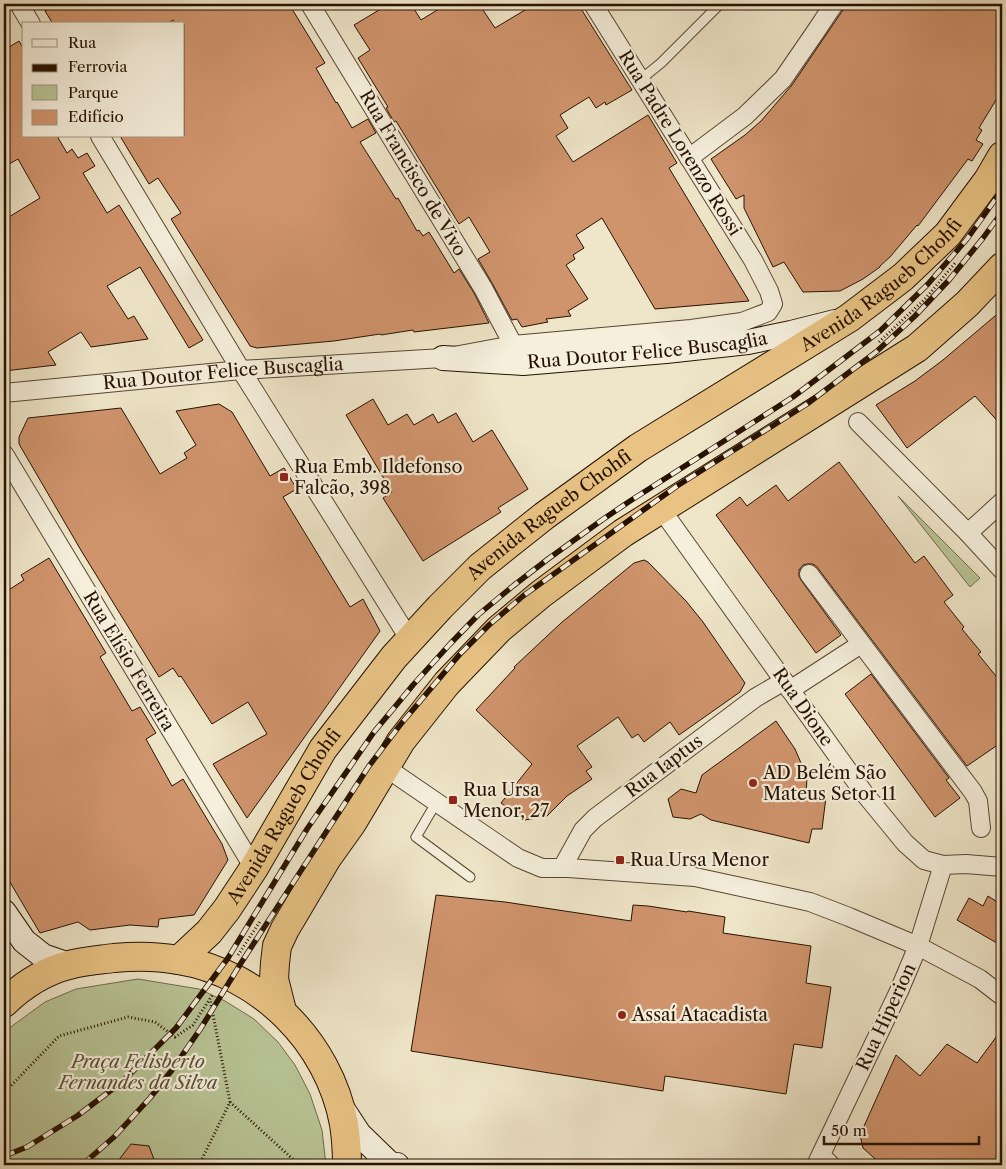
<svg xmlns="http://www.w3.org/2000/svg" width="1006" height="1169" font-family="'Libre Caslon Text',serif">
<style>
.green{fill:#b9c597;stroke:#706b4c}
.building{fill:#d0946d;stroke:#261100}
.lines{fill:none;stroke-linecap:round;stroke-linejoin:round}
.lane-casing{stroke:#584632;stroke-width:11}
.street-casing{stroke:#584632;stroke-width:20}
.secondary-casing{stroke:#261100;stroke-width:26}
.highway-casing{stroke:#261100;stroke-width:30}
.path{stroke:#261100;stroke-width:3;stroke-dasharray:1 2.5;stroke-linecap:butt}
.lane{stroke:#f5efdc;stroke-width:9}
.street{stroke:#f5efdc;stroke-width:18}
.secondary{stroke:#f5efdc;stroke-width:24}
.highway{stroke:#e8c384;stroke-width:28}
.rail-casing{stroke:#261100;stroke-width:5.5}
.rail{stroke:#f5efdc;stroke-width:4;stroke-dasharray:11;stroke-linecap:butt}
.poi-dot{fill:#8f2418;stroke:#f5efdc;stroke-width:2}
.labels{text-anchor:middle;stroke-width:4.5;stroke-linejoin:round;paint-order:stroke}
.street-label{font-size:18px;fill:#261100;stroke:#f5efdc}
.poi-label{font-size:18px;fill:#261100;stroke:#f5efdc;text-anchor:start}
.park-label{font-size:18px;font-style:italic;fill:#595035;stroke:#f5efdc}
</style>
<rect width="100%" height="100%" fill="#efe6c9"/>
<filter id="stains"><feTurbulence type="fractalNoise" baseFrequency=".004" numOctaves="4"/><feColorMatrix values="0 0 0 0 .2 0 0 0 0 .09 0 0 0 0 .02 0 0 0 .5 -.17"/></filter>
<radialGradient id="worn" r=".72"><stop offset=".6" stop-color="#630" stop-opacity="0"/><stop offset="1" stop-color="#630" stop-opacity=".3"/></radialGradient>
<path class="green" d="M898,496L980,578L970,587Z
M138,979L199,989L225,1001L254,1019L278,1042L295,1065L310,1094L322,1130L326,1165H4V1034L8,1029L45,1002L76,989Z"/>
<path class="building" d="M57,4H289L325,63L316,68L336,103L337,102L352,128L368,119L376,133L360,142L396,199L398,198L417,231L419,230L423,236L429,232L454,273L459,269L474,293L489,323L414,332L413,330L381,335L380,334L334,341L257,348L250,346L171,219L181,213L158,178L149,184L120,136H184V24H175L173,20L167,24H53L45,11Z
M389,4H411L421,20L447,4H479L495,28L535,4H578L632,90L606,105L605,102L596,108L589,97L560,115L568,128L556,136L573,162L648,115L677,163L669,168L749,301L655,309L602,218L576,235L584,248L573,255L575,259L566,265L588,299L568,311L571,316L546,319L548,322L522,327L517,319L512,320L492,283L478,259L490,252L469,217L459,224L396,121L394,122L386,108L388,107L358,58L370,50L354,25Z
M847,4H1002V104L996,100L979,128L982,130L976,140L983,144L972,161L968,159L918,226L917,225L890,257L880,266V267L863,279L840,291L803,292L784,262L773,267L744,208V195L736,199L711,159L745,135L761,121L792,85Z
M19,41L24,50V136H57L67,153L72,149L78,158L87,153L95,166L83,173L107,213L119,205L203,340L189,348L140,267L107,286L128,319L134,316L148,339L91,347L81,332L48,352L56,365L4,371V220L40,198L18,159L4,167V50Z
M1002,310V426L975,396L907,448L876,405L915,381L943,360Z
M373,399L388,425L407,414L414,425L433,414L438,423L456,413L473,442L492,430L528,489L498,508L501,512L423,561L383,498L392,492L346,415Z
M219,404L232,412L270,476L284,468L297,489L283,497L350,607L363,599L380,631L247,818L213,764L267,734L248,702L212,724L181,676L179,677L173,668L159,677L82,552L19,444V437L28,418L121,408L160,474L187,458L184,453L196,445L176,411Z
M839,462L915,563L924,556L953,595L944,602L964,627L962,629L981,652L978,654L1000,681L997,683L1002,689V742L967,766L817,567L813,564H807L803,565L799,570V576L801,580L841,635L816,653L716,515L740,497L747,506L776,485L788,501Z
M49,558L106,653L100,657L132,711L140,707L156,733L146,739L172,786L183,779L222,844L228,860L194,915L159,919L158,927L130,925L90,930L78,922L40,933L4,872V593L24,580L21,575Z
M644,560L648,562L686,601L703,622L745,683L740,692L679,735L670,722L644,742L638,734L632,738L618,717L577,746L592,767L586,771L592,779L567,796L547,816L525,820L501,803L532,764L476,710L515,668L514,667L561,623L634,563Z
M871,674L949,778L946,780L960,798L935,817L845,694Z
M776,721L795,749L807,777L806,795L826,797L822,829H812L809,843L711,820L701,814L690,819L673,817L668,799L681,789L696,793L702,775Z
M436,895L505,902L631,921L633,905L648,906L687,912L688,911L725,917L723,933L811,946L806,983L831,987L822,1048L794,1044L786,1094L665,1076L663,1091L411,1051Z
M988,896L1002,905V946L957,920L969,898L983,906Z
M1002,1029V1165H882L863,1148L860,1135L896,1055L920,1076L947,1044L977,1063Z
M131,1144L149,1146L156,1165H115Z"/>
<g class="lines">
<defs>
<path id="lane" d="M640,80L661,63L720,4
M436,803L416,837L470,877
M823,1151L837,1165"/>
<g id="street">
<path d="M19,4L31,24"/>
<path d="M310,4L483,288L518,354"/>
<path d="M100,136L241,370L410,640"/>
<path d="M689,158L745,116L783,79L816,31L834,4"/>
<path id="s1" d="M4,393L241,370L443,358L513,345L691,329L742,322L768,312L773,304L769,291L753,260L593,4"/>
<path d="M858,422L968,533L1002,570"/>
<path d="M4,454L254,868"/>
<path d="M661,509L864,793L905,843L924,860L943,865L966,864L1002,867"/>
<path d="M968,533L1002,502"/>
<path d="M809,574L973,792L978,801L981,828"/>
<path d="M790,690L861,644"/>
<path d="M385,767L518,858L542,868H568L695,877L810,902L849,917L918,946L980,979L1002,996"/>
<path d="M562,868L583,830L595,818L755,698L784,681"/>
<path d="M816,1165L899,991L918,946L943,865"/>
</g>
<g id="secondary">
<path id="s2" d="M443,358L523,363L666,351L748,342L791,333L835,322"/>
<path d="M4,912L24,941L43,956L69,965"/>
<path d="M342,1108L359,1134L390,1164L397,1165"/>
</g>
<g id="highway">
<path id="s3" d="M179,960L209,932L227,909L254,868L323,749L394,657L440,607L480,567L544,516L638,448L849,318L903,277L948,234L988,180L1002,156"/>
<path d="M4,1003C22,986 45,971 69,965C83,961 99,960 114,958C136,956 157,956 178,960C260,973 329,1042 344,1124C346,1137 347,1151 347,1165"/>
<path d="M282,1011L274,979L275,963L277,946L285,929L327,858L352,823L401,741L447,683L499,629L541,594L623,533L917,348L967,304L1002,267"/>
</g>
</defs>
<use href="#lane" class="lane-casing"/>
<use href="#street" class="street-casing"/>
<use href="#secondary" class="secondary-casing"/>
<use href="#highway" class="highway-casing"/>
<path class="path" d="M879,342L925,299L956,262
M238,955L261,920
M4,1093L59,1036L128,1017L155,1022L175,1037L193,1025L213,994
M230,1102L296,1162L283,1165
M296,1162L323,1165
M199,1165L230,1102L210,999"/>
<use href="#lane" class="lane"/>
<use href="#street" class="street"/>
<use href="#secondary" class="secondary"/>
<use href="#highway" class="highway"/>
<defs>
<path id="rail" d="M4,1156L27,1147L77,1116L122,1082L176,1028L228,958L307,829L374,732L413,685L450,644L478,615L513,586L548,559L602,520L630,501L793,397L880,331L928,284L967,239L1002,190
M82,1165L114,1137L150,1098L172,1070L201,1028L241,963L369,766L400,725L460,654L489,625L523,596L677,486L807,404L876,352L915,316L949,280L983,238L1002,212"/>
</defs>
<use href="#rail" class="rail-casing"/>
<use href="#rail" class="rail"/>
</g>
<g class="poi-dot">
<rect x="279" y="472" width="10" height="10" rx="2.5"/>
<circle cx="753" cy="783" r="5"/>
<rect x="448" y="795" width="10" height="10" rx="2.5"/>
<rect x="615" y="855" width="10" height="10" rx="2.5"/>
<circle cx="622" cy="1015" r="5"/>
</g>
<g class="labels">
<g class="street-label">
<text transform="translate(680 143) rotate(58)" y="6">Rua Padre Lorenzo Rossi</text>
<text transform="translate(413 173) rotate(59)" y="6">Rua Francisco de Vivo</text>
<text dy="6" stroke="none"><textPath href="#s3" startOffset="989">Avenida Ragueb Chohfi</textPath></text>
<text dy="6" stroke="none"><textPath href="#s2" startOffset="205">Rua Doutor Felice Buscaglia</textPath></text>
<text dy="6" stroke="none"><textPath href="#s1" startOffset="220">Rua Doutor Felice Buscaglia</textPath></text>
<text dy="6" stroke="none"><textPath href="#s3" startOffset="584">Avenida Ragueb Chohfi</textPath></text>
<text transform="translate(129 661) rotate(59)" y="6">Rua Elísio Ferreira</text>
<text transform="translate(803 707) rotate(55)" y="6">Rua Dione</text>
<text transform="translate(664 766) rotate(-37)" y="6">Rua Iaptus</text>
<text dy="6" stroke="none"><textPath href="#s3" startOffset="179">Avenida Ragueb Chohfi</textPath></text>
<text transform="translate(886 1017) rotate(-65)" y="6">Rua Hiperion</text>
</g>
<g class="poi-label">
<text x="294" y="473">Rua Emb. Ildefonso<tspan x="294" dy="21">Falcão, 398</tspan></text>
<text x="763" y="779">AD Belém São<tspan x="763" dy="21">Mateus Setor 11</tspan></text>
<text x="463" y="796">Rua Ursa<tspan x="463" dy="21">Menor, 27</tspan></text>
<text x="630" y="866">Rua Ursa Menor</text>
<text x="632" y="1021">Assaí Atacadista</text>
</g>
<g class="park-label">
<text x="138" y="1068">Praça Felisberto<tspan x="138" dy="21">Fernandes da Silva</tspan></text>
</g>
</g>
<rect width="1006" height="1169" fill="none" stroke="#efe6c9" stroke-width="20"/>
<rect x="5" y="5" width="996" height="1159" fill="none" stroke="#261100" stroke-width="2.5"/>
<rect x="10" y="10" width="986" height="1149" fill="none" stroke="#261100"/>
<rect x="22" y="22" width="162" height="115" fill="#f5efdc" stroke="#a29684"/>
<rect x="32" y="39" width="25" height="8" fill="#f5efdc" stroke="#a29684"/>
<text x="68" y="48" font-size="15" fill="#261100">Rua</text>
<rect x="32" y="64" width="25" height="8" fill="#261100" stroke="#a29684"/>
<text x="68" y="72" font-size="15" fill="#261100">Ferrovia</text>
<rect x="32" y="85" width="25" height="15" fill="#b9c597" stroke="#a29684"/>
<text x="68" y="98" font-size="15" fill="#261100">Parque</text>
<rect x="32" y="110" width="25" height="15" fill="#d0946d" stroke="#a29684"/>
<text x="68" y="122" font-size="15" fill="#261100">Edifício</text>
<path d="M824 1136v8h155v-8" fill="none" stroke="#261100" stroke-width="2.5"/>
<text x="831" y="1136" font-size="15" fill="#261100" stroke="#f5efdc" stroke-width="4" paint-order="stroke">50 m</text>
<rect width="100%" height="100%" filter="url(#stains)"/>
<rect width="100%" height="100%" fill="url(#worn)"/>
</svg>
